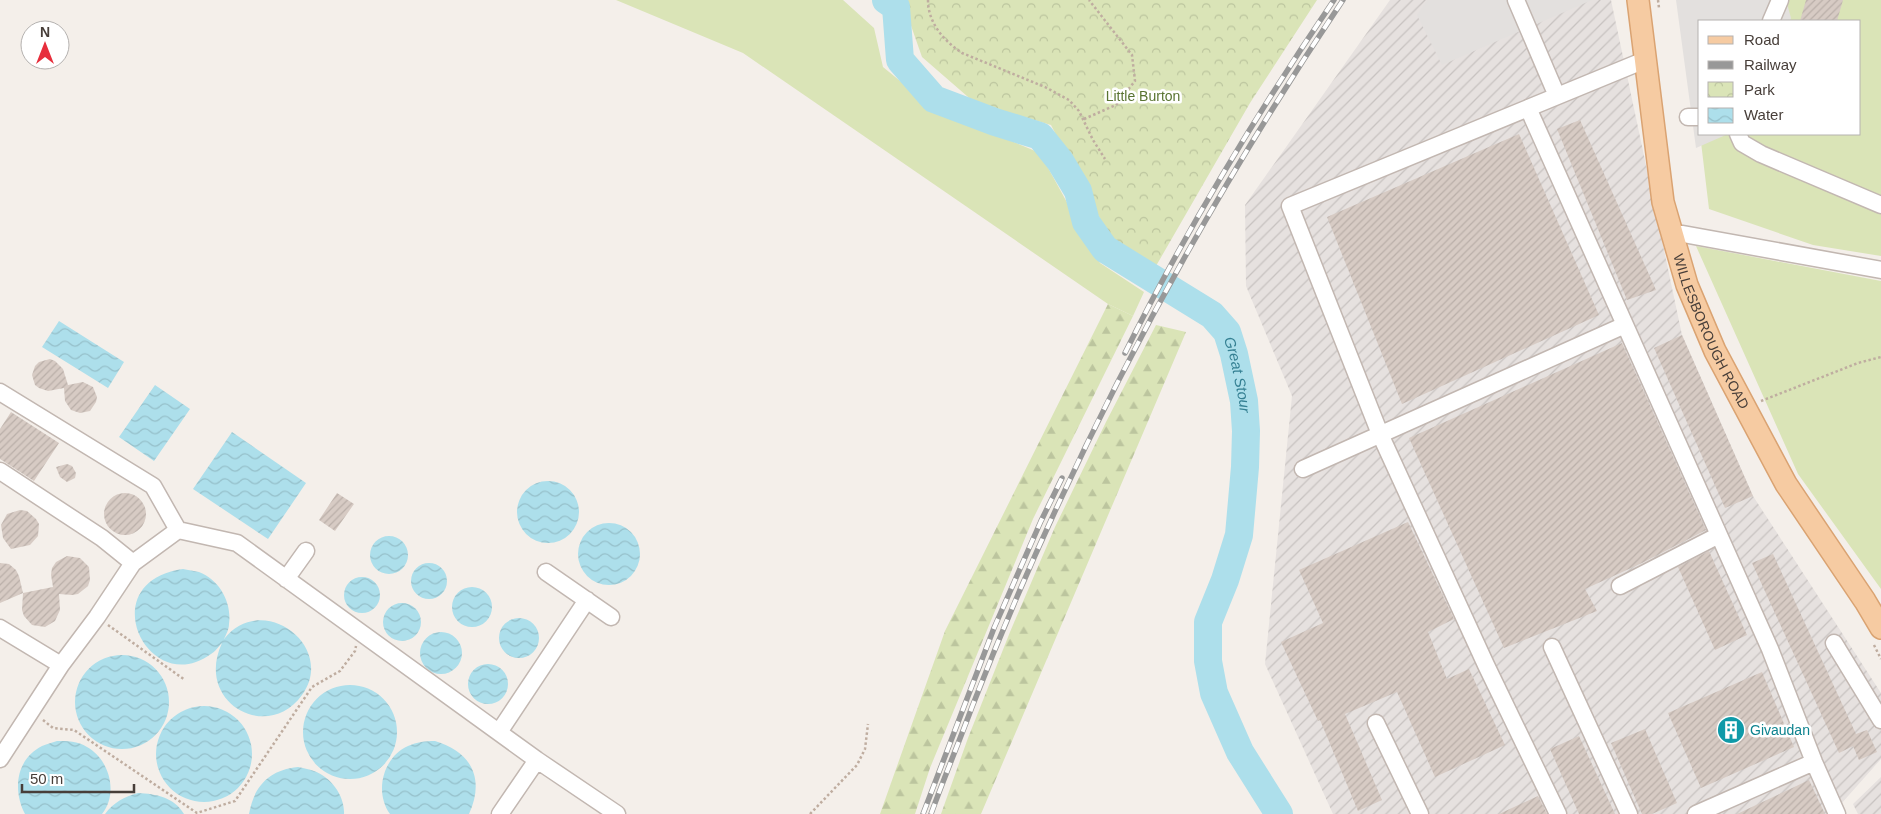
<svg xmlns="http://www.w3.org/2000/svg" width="1881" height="814" font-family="Arial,sans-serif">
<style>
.industrial{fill:url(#industrial-furrows)}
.green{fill:#dae4b7;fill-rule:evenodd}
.forest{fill:url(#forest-firs)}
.park{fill:url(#park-crowns)}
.parking{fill:#e3e0de}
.water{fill:url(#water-waves)}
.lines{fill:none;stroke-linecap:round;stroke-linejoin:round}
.river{stroke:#addfeb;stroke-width:28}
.building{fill:url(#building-hatch)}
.minor-casing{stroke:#c2b7b1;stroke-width:19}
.major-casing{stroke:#daa372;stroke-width:24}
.path{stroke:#bfada0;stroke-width:2.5;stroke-dasharray:2.5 2.5;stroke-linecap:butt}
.minor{stroke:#fff;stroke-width:16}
.major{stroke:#f6cba2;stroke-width:21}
.rail-casing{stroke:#989898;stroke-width:5.5}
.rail{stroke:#fff;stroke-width:4;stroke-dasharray:11;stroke-linecap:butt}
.labels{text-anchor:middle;stroke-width:5;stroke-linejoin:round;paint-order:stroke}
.park-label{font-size:14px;fill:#597431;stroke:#fff}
.street-label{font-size:14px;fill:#473e39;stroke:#fff}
.culture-label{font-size:14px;fill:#0d838f;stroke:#fff;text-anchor:start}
.water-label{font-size:15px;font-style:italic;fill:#358093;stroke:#fff}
</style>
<defs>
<pattern id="industrial-furrows" width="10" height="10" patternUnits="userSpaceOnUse" patternTransform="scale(1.25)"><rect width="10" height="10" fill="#e6e1df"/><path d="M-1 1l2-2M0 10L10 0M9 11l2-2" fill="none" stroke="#c7c2c0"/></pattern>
<pattern id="forest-firs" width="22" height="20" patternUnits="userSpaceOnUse" patternTransform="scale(1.25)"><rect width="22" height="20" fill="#dae4b7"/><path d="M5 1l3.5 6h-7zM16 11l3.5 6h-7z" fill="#bcc59e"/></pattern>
<pattern id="park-crowns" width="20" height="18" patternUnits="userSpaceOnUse" patternTransform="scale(1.25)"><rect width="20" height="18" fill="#dae4b7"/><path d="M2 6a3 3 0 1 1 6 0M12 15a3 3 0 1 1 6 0" fill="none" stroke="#bcc59e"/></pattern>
<pattern id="water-waves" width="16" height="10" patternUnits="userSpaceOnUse" patternTransform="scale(1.25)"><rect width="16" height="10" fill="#addfeb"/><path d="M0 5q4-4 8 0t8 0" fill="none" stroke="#96c0ca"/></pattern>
<pattern id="building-hatch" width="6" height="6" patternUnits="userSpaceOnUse" patternTransform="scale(1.25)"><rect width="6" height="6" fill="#d7cbc4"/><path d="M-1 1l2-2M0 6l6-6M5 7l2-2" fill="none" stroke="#baafa9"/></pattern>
</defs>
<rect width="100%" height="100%" fill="#f4efea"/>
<path class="industrial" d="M1390,0H1611L1682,335L1753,496L1881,693V759L1841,804L1844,814H1333L1265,664L1292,396L1246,286L1245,205Z
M1881,777V814H1858L1853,804Z"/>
<path class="green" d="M616,0H843L874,28L883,67L933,108L1040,153L1100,263L1144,292L1133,316L1108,304L743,53Z
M1684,0H1881V256L1813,245L1709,209ZM1700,21H1860V134H1700Z
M1696,246L1881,281V589L1798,474Z"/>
<path class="forest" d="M1108,304L1133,316L1033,519L930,768L915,814H880L945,631Z
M1156,325L1186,332L981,814H941L968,738L1010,632L1055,527L1106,422Z"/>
<path class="park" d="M902,0H1317L1250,103L1156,266L1115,244L1089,200L1051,125L975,103L922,57Z"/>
<path class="parking" d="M1427,0H1592L1442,65L1417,15Z
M1676,0H1786L1791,18L1790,21H1700V134H1728L1696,148Z"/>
<path class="water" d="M59,321L124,362L108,388L42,347Z
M155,385L190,409L154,461L119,437Z
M232,432L306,483L268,539L193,489Z
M517 512a31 31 0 1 1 62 0a31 31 0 1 1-62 0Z
M578 554a31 31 0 1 1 62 0a31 31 0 1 1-62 0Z
M370 555a19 19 0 1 1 38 0a19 19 0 1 1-38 0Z
M411 581a18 18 0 1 1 36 0a18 18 0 1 1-36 0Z
M183,569C188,570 194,571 199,572C220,580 232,603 229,624C229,629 226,635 224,639C263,590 337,647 302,695C268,743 194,703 222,643C218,647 215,652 211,654C148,700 91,582 183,569Z
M344 595a18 18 0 1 1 36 0a18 18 0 1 1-36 0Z
M452 607a20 20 0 1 1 40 0a20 20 0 1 1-40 0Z
M383 622a19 19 0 1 1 38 0a19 19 0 1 1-38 0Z
M499 638a20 20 0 1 1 40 0a20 20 0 1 1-40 0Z
M420 653a21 21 0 1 1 42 0a21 21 0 1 1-42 0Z
M75 702a47 47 0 1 1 94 0a47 47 0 1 1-94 0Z
M468 684a20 20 0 1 1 40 0a20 20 0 1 1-40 0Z
M303 732a47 47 0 1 1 94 0a47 47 0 1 1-94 0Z
M156 754a48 48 0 1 1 96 0a48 48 0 1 1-96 0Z
M57,741C67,741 78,741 87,747C109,759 119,793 102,814H25C13,791 15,760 42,746C46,744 52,743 57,741Z
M435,741C472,752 485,779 469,814H390C374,792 383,757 408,746C417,742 425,741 435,741Z
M298,767C303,768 309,769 314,771C331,777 345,796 344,814H249C254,786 269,770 298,767Z
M138,793C156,794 174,797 184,814H105C114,802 124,797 138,793Z"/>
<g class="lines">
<path class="river" id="s1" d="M886,0L896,7L900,60L934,99L995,122L1040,136L1060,161L1078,191L1086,222L1105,249L1212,315L1227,332L1234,354L1244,401L1246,431L1245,467L1239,535L1225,580L1208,622V661L1214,693L1240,752L1279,814"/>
</g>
<path class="building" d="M1806,0H1843L1837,21H1800Z
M1580,120L1656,290L1627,300L1557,129Z
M1519,134L1599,315L1402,404L1327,217Z
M1682,335L1753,496L1725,508L1654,348Z
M1622,343L1706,530L1642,563L1585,589L1597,611L1504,648L1409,438Z
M50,359L55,361L63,369L68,385L83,382L93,387L97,397L96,402L90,411L80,413L71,410L65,401L64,388L48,391L39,388L35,385L32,375L35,366L39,362Z
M11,412L59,443L34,481L0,459V429Z
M67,464L72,466L76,473L75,478L67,482L60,477L56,467Z
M337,493L354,504L335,531L319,520Z
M104 514a21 21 0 1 1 42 0a21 21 0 1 1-42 0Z
M20,510L27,511L36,519L39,524L38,536L30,545L11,549L3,538L1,525L7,514Z
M1408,522L1454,619L1428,632L1447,679L1469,669L1505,745L1435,777L1397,692L1345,714L1382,800L1358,811L1320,720L1318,721L1281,642L1323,623L1299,570Z
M1709,551L1747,635L1715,650L1678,567Z
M1773,554L1856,734L1867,730L1877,752L1859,760L1853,746L1839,753L1752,563Z
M67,556L80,558L89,567L90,580L88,586L78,594L72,595L59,594L60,610L55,621L45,627L32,625L24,616L22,610L23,593L53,587L51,575L52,568L56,562Z
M0,563L9,564L16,570L19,576L23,593L0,603Z
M1762,672L1794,747L1701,788L1668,713Z
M1645,729L1677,803L1652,814H1642L1611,743Z
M1579,736L1615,814H1579L1550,749Z
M1809,780L1825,814H1737Z
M1538,796L1547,814H1499Z"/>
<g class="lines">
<defs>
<path id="minor" d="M1516,0L1557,96
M1771,21L1780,0
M1528,108L1770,649L1814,762L1837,814
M1688,117H1700
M1738,134L1742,143L1761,154L1881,205
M1671,234H1683L1881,270
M0,392L153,486L178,530
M1303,469L1625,325
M0,471L102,538L133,563
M546,572L611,617
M286,579L306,551
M1620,586L1719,535
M0,628L61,665
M1834,643L1881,720
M1552,647L1629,814
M1376,723L1420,814
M499,732L587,600
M0,759L61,665L97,617L133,563L178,530L237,543L537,760L617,814
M500,814L537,760
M1558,814L1486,665L1380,434L1290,206L1645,60
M1696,814L1814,762"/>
<g id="major">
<path id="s2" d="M1638,0L1663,202L1687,285L1715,351L1786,484L1865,601L1881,628"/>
</g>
</defs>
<use href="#minor" class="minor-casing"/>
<use href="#major" class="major-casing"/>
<path class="path" d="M928,0C928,23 944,41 962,53L1045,87L1069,100L1079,111L1093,140L1105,159
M1658,0L1659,8
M1084,119L1116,105L1135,81L1132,55L1089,0
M1761,401L1858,363L1881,357
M108,625L185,680
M1874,645L1881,659
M43,720L53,728L74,730L197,813L235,801L312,687L340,671L355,651L356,646
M810,814L857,765L865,749L868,724"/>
<use href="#minor" class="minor"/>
<use href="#major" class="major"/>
<defs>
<path id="rail" d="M1125,353C1186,230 1257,113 1334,0
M923,814L994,628L1041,521L1062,478
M931,814C944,778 959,742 972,707C1069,457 1194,222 1343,0"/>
</defs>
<use href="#rail" class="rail-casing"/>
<use href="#rail" class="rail"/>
</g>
<defs>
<symbol id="building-disc" viewBox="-11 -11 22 22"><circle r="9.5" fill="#0f9aa8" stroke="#fff"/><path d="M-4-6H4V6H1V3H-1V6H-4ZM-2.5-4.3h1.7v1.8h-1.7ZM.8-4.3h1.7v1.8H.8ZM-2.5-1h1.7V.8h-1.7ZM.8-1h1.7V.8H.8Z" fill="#fff"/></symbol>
</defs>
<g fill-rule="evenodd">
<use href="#building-disc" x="1715" y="714" width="32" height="32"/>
</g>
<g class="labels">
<g class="park-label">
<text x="1143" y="101">Little Burton</text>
</g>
<g class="street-label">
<text dy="5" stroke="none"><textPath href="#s2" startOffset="342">WILLESBOROUGH ROAD</textPath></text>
</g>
<g class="culture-label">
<text x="1750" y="735">Givaudan</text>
</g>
<g class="water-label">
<text dy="5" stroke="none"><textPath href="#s1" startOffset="554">Great Stour</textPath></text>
</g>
</g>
<rect x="1698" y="20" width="162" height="115" fill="#ffffff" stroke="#b5b2b0"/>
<rect x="1708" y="36" width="25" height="8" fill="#f6cba2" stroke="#b5b2b0"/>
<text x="1744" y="45" font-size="15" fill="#473e39">Road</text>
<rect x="1708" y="61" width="25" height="8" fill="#989898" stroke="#b5b2b0"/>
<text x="1744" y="70" font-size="15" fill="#473e39">Railway</text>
<rect x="1708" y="82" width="25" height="15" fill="url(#park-crowns)" stroke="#b5b2b0"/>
<text x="1744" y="95" font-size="15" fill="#473e39">Park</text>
<rect x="1708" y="108" width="25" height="15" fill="url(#water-waves)" stroke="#b5b2b0"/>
<text x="1744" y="120" font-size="15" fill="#473e39">Water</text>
<g transform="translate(45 45)"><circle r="24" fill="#ffffff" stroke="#b5b2b0"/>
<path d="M0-4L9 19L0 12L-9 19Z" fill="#e72e3c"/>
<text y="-8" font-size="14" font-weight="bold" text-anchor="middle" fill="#473e39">N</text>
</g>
<path d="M22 784v8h112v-8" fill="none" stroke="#473e39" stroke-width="2.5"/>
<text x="30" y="784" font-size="15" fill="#473e39" stroke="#ffffff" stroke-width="4" paint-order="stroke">50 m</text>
</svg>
